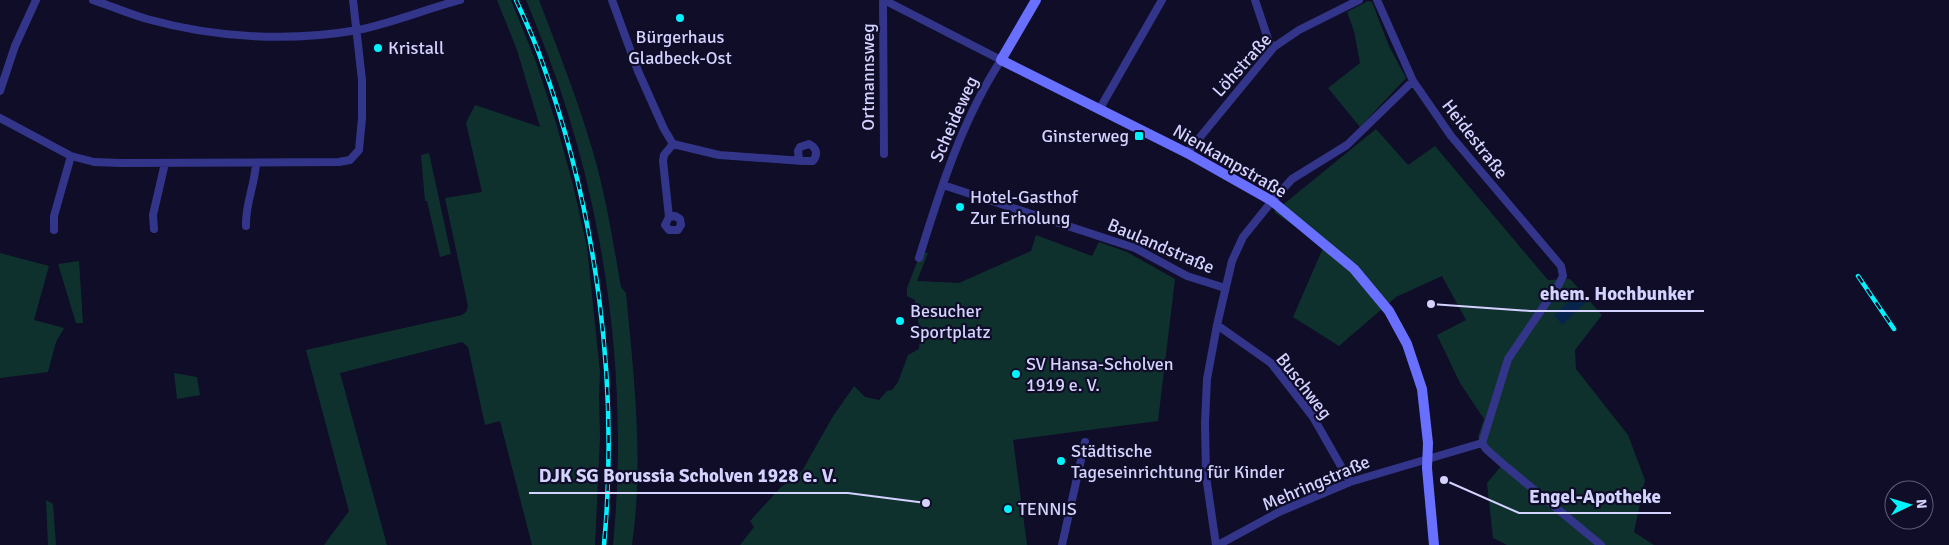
<svg xmlns="http://www.w3.org/2000/svg" width="1949" height="545" font-family="Signika,sans-serif">
<style>
.green{fill:#0f312e}
.water{fill:#07244b}
.lines{fill:none;stroke-linecap:round;stroke-linejoin:round}
.street{stroke:#33358a;stroke-width:8}
.secondary{stroke:#696fff;stroke-width:10}
.rail-casing{stroke:#00f4fd;stroke-width:4.5}
.rail{stroke:#0f0d27;stroke-width:2.5;stroke-dasharray:8;stroke-linecap:butt}
.poi-dot{fill:#00f4fd;stroke:#0f0d27;stroke-width:2}
.labels{text-anchor:middle;stroke-width:4.5;stroke-linejoin:round;paint-order:stroke}
.poi-label{font-size:18px;fill:#d4d2ff;stroke:#0f0d27;text-anchor:start}
.street-label{font-size:18px;fill:#d4d2ff;stroke:#0f0d27}
.leader{fill:none;stroke:#d4d2ff;stroke-width:2}
.callout-dot{fill:#d4d2ff;stroke:#0f0d27;stroke-width:2}
.callout-label{font-size:19px;text-anchor:middle;font-weight:bold;fill:#d4d2ff;stroke:#0f0d27;stroke-width:4.5;stroke-linejoin:round;paint-order:stroke}
</style>
<rect width="100%" height="100%" fill="#0f0d27"/>
<path class="green" d="M497,0H511L536,62L556,123L573,185L587,247L600,372L599,396L600,437L595,545H532L500,421L485,425L468,347L462,342L340,373L387,545H324L349,511L306,350L462,315L466,312L468,306L445,198L482,192L466,123L475,105L540,127L517,50Z
M526,0H539C558,50 578,100 593,152C606,196 613,242 621,287L626,293C634,377 644,461 632,545H613C627,403 611,253 569,117C557,77 542,39 526,0Z
M1368,1L1372,2L1389,46L1406,78L1360,127L1328,88L1360,63L1354,31L1347,12Z
M1376,129L1408,165L1435,146L1548,280L1570,279L1602,315L1575,350L1576,369L1628,435L1645,480L1634,532L1654,545H1507L1493,538L1487,483L1502,465L1484,451L1478,437L1484,419L1460,383L1437,335L1466,320L1442,276L1396,297L1339,346L1293,317L1323,248L1299,229L1274,212Z
M429,153L451,254L440,257L427,201H425L421,155Z
M1036,235L1092,256L1099,242L1127,252L1175,279L1158,421L1013,440L1027,545H740L754,527L750,521L781,487L802,471L832,418L854,386L865,397L879,400L887,391L892,390L898,382L908,355L919,349L920,334L915,300L907,296V288L921,252L928,253L917,281L959,283L1031,251Z
M0,253L49,266L34,320L64,328L56,342L48,372L0,378Z
M79,261L83,323H76L58,264Z
M174,373L197,377L200,395L177,399Z
M46,500L53,504L56,545H48Z"/>
<path class="water" d="M1578,294L1585,303L1562,325L1554,315Z"/>
<g class="lines">
<path class="street" d="M93,0C111,6 129,14 147,19C215,38 289,42 358,30C393,23 426,9 460,0
M612,0L638,71L664,129L673,144L719,155L803,161H813C818,154 817,148 809,144L800,147L798,151L799,160
M883,0L884,154
M884,0L1001,60C962,120 940,190 919,258
M1255,0L1269,42L1274,47
M1377,0L1413,81L1451,136L1561,266L1563,276L1559,284L1508,359L1482,443
M0,91L15,46L36,0
M1099,110L1162,0
M0,118L71,156L94,162L121,163L339,162L350,160L359,150L362,118V80L353,0
M1187,153L1274,47L1299,30L1359,0
M943,185L1135,248L1187,276L1225,288
M669,217L675,216L680,219L681,225L678,230H669L665,225L669,217L663,161L664,155L673,144
M246,226C245,204 255,185 256,163
M154,229L153,215L165,163
M54,230V216L71,156
M1217,325L1271,363L1313,417L1350,482
M1482,443L1486,449L1503,464L1601,545
M1062,545L1085,442
M1216,545L1206,476L1205,423L1207,379L1217,325L1232,261L1243,237L1272,201L1292,179L1347,145L1413,81
M1218,545L1279,512L1350,482L1482,443"/>
<path class="secondary" d="M1036,0L1001,60L1187,153L1272,201L1354,269L1389,311L1407,344L1422,389L1428,443L1427,468L1434,545"/>
<defs>
<path id="rail" d="M516,0C525,20 534,39 541,59C597,212 619,383 604,545
M1858,276L1894,329"/>
</defs>
<use href="#rail" class="rail-casing"/>
<use href="#rail" class="rail"/>
</g>
<g class="poi-dot">
<circle cx="680" cy="18" r="5"/>
<circle cx="378" cy="48" r="5"/>
<rect x="1134" y="131" width="10" height="10" rx="2.5"/>
<circle cx="960" cy="207" r="5"/>
<circle cx="900" cy="321" r="5"/>
<circle cx="1016" cy="374" r="5"/>
<circle cx="1061" cy="461" r="5"/>
<circle cx="1008" cy="509" r="5"/>
</g>
<g class="labels">
<g class="poi-label">
<text x="680" y="43" text-anchor="middle">Bürgerhaus<tspan x="680" dy="21">Gladbeck-Ost</tspan></text>
<text x="388" y="54">Kristall</text>
<text x="1129" y="142" text-anchor="end">Ginsterweg</text>
<text x="970" y="203">Hotel-Gasthof<tspan x="970" dy="21">Zur Erholung</tspan></text>
<text x="910" y="317">Besucher<tspan x="910" dy="21">Sportplatz</tspan></text>
<text x="1026" y="370">SV Hansa-Scholven<tspan x="1026" dy="21">1919 e. V.</tspan></text>
<text x="1071" y="457">Städtische<tspan x="1071" dy="21">Tageseinrichtung für Kinder</tspan></text>
<text x="1018" y="515">TENNIS</text>
</g>
<g class="street-label">
<text transform="translate(1242 65) rotate(-48)" y="6">Löhstraße</text>
<text transform="translate(868 77) rotate(-90)" y="6">Ortmannsweg</text>
<text transform="translate(954 119) rotate(-66)" y="6">Scheideweg</text>
<text transform="translate(1475 139) rotate(52)" y="6">Heidestraße</text>
<text transform="translate(1230 161) rotate(30)" y="6">Nienkampstraße</text>
<text transform="translate(1161 246) rotate(23)" y="6">Baulandstraße</text>
<text transform="translate(1304 386) rotate(52)" y="6">Buschweg</text>
<text transform="translate(1316 483) rotate(-23)" y="6">Mehringstraße</text>
</g>
</g>
<path class="leader" d="M1431 304L1530 311H1704M926 503L848 493H529M1444 480L1519 513H1671"/>
<g class="callout-dot">
<circle cx="1431" cy="304" r="5"/>
<circle cx="926" cy="503" r="5"/>
<circle cx="1444" cy="480" r="5"/>
</g>
<g class="callout-label">
<text x="1617" y="300">ehem. Hochbunker</text>
<text x="688" y="482">DJK SG Borussia Scholven 1928 e. V.</text>
<text x="1595" y="503">Engel-Apotheke</text>
</g>
<g transform="translate(1909 505) rotate(85)"><circle r="24" fill="#0f0d27" stroke="#5e5c7d"/>
<path d="M0-4L9 19L0 12L-9 19Z" fill="#00f4fd"/>
<text y="-8" font-size="14" font-weight="bold" text-anchor="middle" fill="#d4d2ff">N</text>
</g>
</svg>
